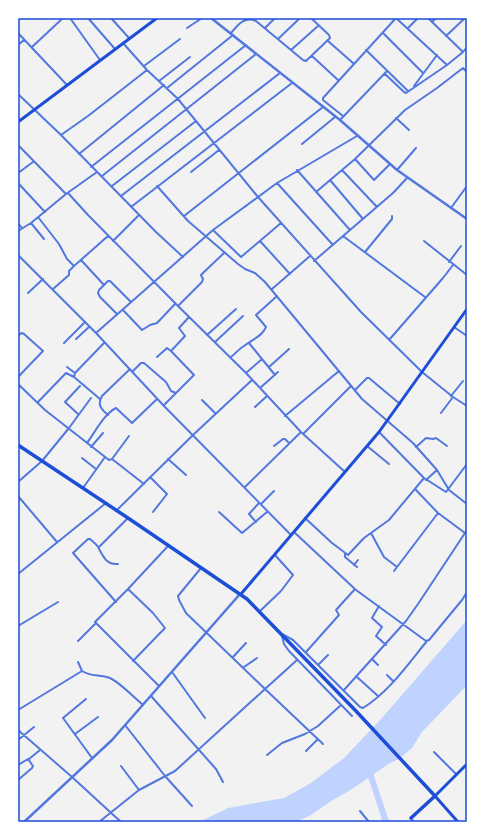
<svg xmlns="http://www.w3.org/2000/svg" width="485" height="840" font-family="'Nunito Sans',sans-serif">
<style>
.water{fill:#bfd3fe}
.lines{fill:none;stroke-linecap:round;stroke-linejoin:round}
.river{stroke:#bfd3fe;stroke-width:6}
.minor{stroke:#5277de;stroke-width:2}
.tertiary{stroke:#5277de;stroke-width:2.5}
.secondary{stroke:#1d4ed8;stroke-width:3}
.primary{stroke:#1d4ed8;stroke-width:3}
.trunk{stroke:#1d4ed8;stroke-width:3.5}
.neatline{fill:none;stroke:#1d4ed8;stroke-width:1.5}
</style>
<rect width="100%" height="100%" fill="#f2f2f2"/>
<path class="water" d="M467,620V685L422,732L412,748L399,759L390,763L349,791L331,801L311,815L296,822H199L228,808L284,798L311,783L332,767L343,759L381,719Z"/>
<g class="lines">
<path class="river" d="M369,770L386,822"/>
<path class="minor" d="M70,18L100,60
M88,18L115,49
M111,18L129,38
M396,18L447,65
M428,18L463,52
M432,22L436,18
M187,28L202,18
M265,28L275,18
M408,28L418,18
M18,33L67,85
M231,33C238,25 244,16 256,21L303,60L306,61L330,38L329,35L311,18
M383,33L423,73
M446,36L465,18
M278,39L300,18
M328,41L353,63
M123,43L147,70L178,99L258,197L361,312L422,372L453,397L467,406
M18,45L24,40
M32,47L63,18
M291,50L318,26
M366,50L408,91
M312,56L338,80
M144,66L180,39
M385,74L404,92L406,93L447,65L463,52L467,47
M159,81L190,57
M414,86L437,55
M167,88L233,35
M18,94L61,135L156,232L183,257
M343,116L323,100V98L396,18
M396,118L409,130
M340,120L387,71
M61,135L88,116L147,70
M302,144L335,117
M18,145L66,194
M79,154L164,85
M355,159L405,110L437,88L463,68L467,72
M91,167L246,45
M297,170L350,230
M342,170L377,207
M397,170L416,148
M191,172L219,150
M18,173L33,162
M102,176L256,54
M330,180L363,219
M18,183L45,212
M277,183L333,245
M112,186L196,121
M157,186L188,221L202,233L238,264L245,269L255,273L265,282L362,399L413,443L437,470L449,490L467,504
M316,192L355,159L374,180L390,164
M68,193L88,215L178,306L246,373L301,432L345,472
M121,196L280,73
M131,207L292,83
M451,208L467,186
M184,216L323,107
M38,217L59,244L67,259L74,266
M18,223L22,228
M31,223L44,239
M213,230L241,257L281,223
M18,231L31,223L66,194L97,172
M343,236L425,297
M113,241L139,215
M260,241L290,274
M424,241L467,275
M365,252L392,219V216
M18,255L96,333L164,406L291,535
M81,260L104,285
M314,261L393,193L407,178
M449,262L461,246
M53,289L69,275V271L74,266L108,236
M272,289L310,256
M28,293L43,279
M178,306L202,282L203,279L201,275L203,273L224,253
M123,310L142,330L150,325L157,323L175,304
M117,314L100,297L98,293L99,290L108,281H110L131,302
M454,327L467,336
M96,333L213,230L277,183L357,136
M18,335L22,333L24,334L43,351L18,377
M207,335L236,309
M76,339L89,327
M389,340L443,278L453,265
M215,342L243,316
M64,343L85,322
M171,351L194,375L176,393
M157,357L167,348L171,351L185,336L179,328L189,317
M231,357C235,354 239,349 244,346C251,340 263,336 266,327L256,315L277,296
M262,359L275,375
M67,367L75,373L104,343
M269,367L289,349
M133,371L141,363H144L166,382L171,391L176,393L164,405
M75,373L74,377L100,399
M246,373L262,359L249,343
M18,384L45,410L109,460L112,459L129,436
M260,388L278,372
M355,390L367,378H369L400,404
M451,396L463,381
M202,400L215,413
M38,402L66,373L74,377
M255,407L267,396
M441,413L453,397
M78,414L65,402L80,386
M108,415C101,409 97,405 102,396L130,369
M285,416L339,371
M379,432L424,478L446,492L467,464
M303,434L351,386
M87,443C95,432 104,414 116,408L132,423L157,399
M274,446L283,439H285L289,443
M367,446L389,464
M91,447L103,433
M416,447L426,438L433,439L436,438L447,446
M82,458L96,469
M112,459L144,484
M168,459L186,475
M150,477L167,494L153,512
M426,480L437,470
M18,482L42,461L69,428L91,398
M245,487L301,432
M83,488L105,457
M415,489L438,513L465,533
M18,496L57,542
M261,504L274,491
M116,511L193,435L252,380
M219,512L242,533L267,512
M305,518L332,543L348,555L364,538L389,520L424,478
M256,522L249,514L259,503
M294,532L356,590L426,641L429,640L462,600L467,592
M371,533L384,557L397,567
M99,547L128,518
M345,554V557L357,567
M354,565L358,560
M394,571L438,513
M18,574L106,503
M128,589L153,613L165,628L133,661
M116,602L73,553L88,539H90C93,542 98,545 99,549C104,558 107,565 118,564
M379,606L372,618L382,627L376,636L386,645
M260,611L281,591L293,575L275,555
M18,626L58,602
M282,634L293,640L360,707L363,708C389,692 408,664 427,641
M282,636L284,644L289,651L352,716
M78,641L96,623
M306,652L339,615L336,610L355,589
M233,657L246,643
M372,659L378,665
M297,660L265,689L323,744
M78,662L82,671
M319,664L328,655
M244,667L257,658
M172,672L205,718
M387,675L393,681
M357,677L378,696
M159,686L95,622L128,589L168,546
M344,690L406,621L418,604L467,530
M151,696L216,769L223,782
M86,699L63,718L92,758
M18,710L82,671C91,677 100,674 110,678C122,684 132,696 143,705
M125,725L165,776L192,806
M18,730L72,777L121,822
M75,734L98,717
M18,740L34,727
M306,751L318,739
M434,752L456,774
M267,755L282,743L305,734L318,726L341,705
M29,759L40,750
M18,765L28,759L33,766L32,768L18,780
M121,766L139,790
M360,811L369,822
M411,818L414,822
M99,822L139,790L175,771L265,689L186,613L179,600L178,596L201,568"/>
<path class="tertiary" d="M211,18L340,120L397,170L467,219
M24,822L112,740L240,594"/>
<path class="secondary" d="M18,122L157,18
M241,594L379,432L467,309
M435,796L467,764"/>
<path class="primary" d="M435,796L458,822"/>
<path class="trunk" d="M18,445L128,518L247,599L355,710L435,796L411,818"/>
</g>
<rect width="485" height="840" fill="none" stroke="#ffffff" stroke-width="38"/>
<rect x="19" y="19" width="447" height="802" class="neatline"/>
</svg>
